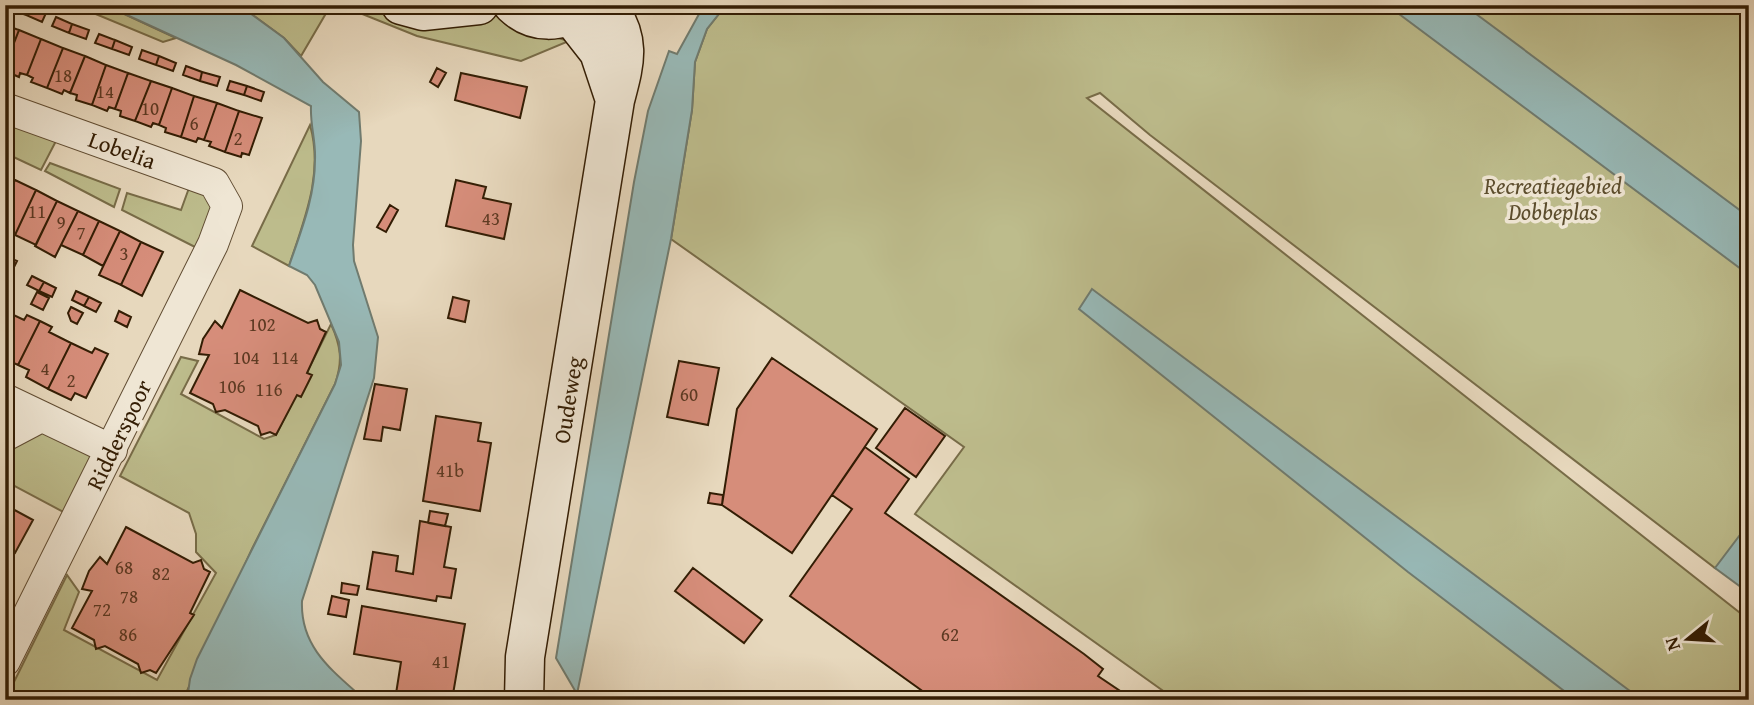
<svg xmlns="http://www.w3.org/2000/svg" width="1754" height="705" font-family="'Gentium Book Plus',serif">
<style>
.green{fill:#bdbc8c;stroke:#786c48;stroke-width:2}
.water{fill:#98b9b7;stroke:#707b6f;stroke-width:2}
.building{fill:#d68d7a;stroke:#331d04;stroke-width:2}
.lines{fill:none;stroke-linecap:round;stroke-linejoin:round}
.minor-casing{stroke:#604c32;stroke-width:32}
.secondary-casing{stroke:#331d04;stroke-width:41}
.minor{stroke:#efe6d4;stroke-width:30}
.secondary{stroke:#efe6d4;stroke-width:38}
.labels{text-anchor:middle;stroke-width:7;stroke-linejoin:round;paint-order:stroke}
.number-label{font-size:19px;fill:#5c3922}
.street-label{font-size:23px;fill:#331d04;stroke:#efe6d4}
.park-label{font-size:23px;font-style:italic;fill:#5c4d2d;stroke:#efe6d4}
</style>
<rect width="100%" height="100%" fill="#e7d8bd"/>
<filter id="stains"><feTurbulence type="fractalNoise" baseFrequency=".00286" numOctaves="4"/><feColorMatrix values="0 0 0 0 .2 0 0 0 0 .09 0 0 0 0 .02 0 0 0 .5 -.17"/></filter>
<radialGradient id="worn" r=".72"><stop offset=".6" stop-color="#630" stop-opacity="0"/><stop offset="1" stop-color="#630" stop-opacity=".3"/></radialGradient>
<path class="green" d="M74,5H105L176,38L163,42Z
M239,5H309L325,15L301,56L284,38Z
M340,5H379L391,12L502,16L525,29L569,41L521,61L417,36Z
M726,5H1749V579L1715,568L1150,135L1100,93L1087,98L1749,620V700H1176L915,514L964,447L671,239L692,110L695,62L707,29Z
M9,121L57,139L41,170L5,153V129Z
M310,125C324,174 304,220 289,266L252,246Z
M50,163L120,189L114,207L45,171Z
M189,188L208,196L213,203L197,248L122,210L127,193L181,210Z
M331,324C341,346 343,361 335,384L252,549L187,691V700H5L67,575L79,592L64,630L157,680L216,573L196,552V534L189,513L120,476L181,357L198,361L181,394L264,439L276,435Z
M45,429L86,450L91,458L71,516L5,481V450Z"/>
<path class="water" d="M105,5H239L284,38L323,82L359,112L361,141L353,245L354,261L378,337L374,378L302,601C300,648 333,671 365,700H187L190,679L197,659L335,384L341,365L339,342L315,285L307,275L289,266C301,231 315,197 315,160C316,141 310,125 311,106L236,65Z
M704,5H726L707,29L695,62L692,110L671,239L577,694L556,658L634,182L648,111L669,51L677,54Z
M1387,5H1464L1749,217V275Z
M1092,289L1642,700H1576L1408,572L1079,309Z
M1749,523V593L1715,568Z"/>
<path class="building" d="M10,5H26L29,6L26,15L9,9Z
M29,6L46,13L42,22L26,15Z
M56,17L72,24L69,33L52,26Z
M72,24L89,30L86,39L69,33Z
M5,25L19,30L5,66Z
M19,30L41,39L27,75L20,73L19,77L5,71V66Z
M99,34L115,40L112,49L95,43Z
M41,39L63,48L47,88L31,82L33,78L27,75Z
M115,40L132,47L129,55L112,49Z
M63,48L85,56L70,93L64,90L62,94L47,88Z
M142,50L159,56L156,65L139,59Z
M85,56L106,65L92,105L76,100L77,95L70,93Z
M159,56L176,63L173,71L156,65Z
M106,65L128,73L115,109L109,107L107,111L92,105Z
M186,66L202,72L200,81L183,75Z
M437,68L446,73L438,87L430,82Z
M202,72L220,77L217,86L200,81Z
M128,73L151,81L135,121L120,116L121,111L115,109Z
M461,73L527,87L520,118L455,100Z
M151,81L172,88L159,125L153,123L151,127L135,121Z
M230,81L247,86L244,95L227,90Z
M247,86L264,92L261,101L244,95Z
M172,88L194,96L181,137L165,132L166,128L159,125Z
M194,96L217,103L204,140L198,138L196,142L181,137Z
M217,103L239,111L225,152L209,146L211,142L204,140Z
M239,111L262,118L249,155L242,153L241,157L225,152Z
M5,175L15,180L5,201Z
M15,180L36,190L15,235L5,230V201Z
M456,180L486,187L483,198L511,204L504,239L446,226Z
M36,190L57,201L36,245L15,235Z
M57,201L78,211L55,257L35,246Z
M390,205L398,210L386,232L377,227Z
M78,211L99,221L83,255L61,245Z
M99,221L120,231L103,266L83,255Z
M120,231L141,242L121,285L99,275Z
M141,242L163,252L142,296L121,285Z
M5,256L17,261L12,271L5,267Z
M32,276L44,282L39,291L27,285Z
M44,282L56,288L52,297L39,291Z
M240,290L308,323L317,320L320,329L326,332L307,373L312,375L301,397L297,395L276,435L270,432L261,435L258,426L225,410L216,412L213,404L190,393L209,355L199,354L203,339L215,321L222,328Z
M76,291L89,297L84,306L72,300Z
M37,292L49,298L43,310L31,304Z
M89,297L101,303L96,312L84,306Z
M453,297L469,301L465,322L448,318Z
M71,307L83,313L77,324L71,321L68,313Z
M5,311L24,320L27,315L40,321L18,365L7,360L5,363Z
M119,311L131,317L127,327L115,321Z
M40,321L52,327L49,332L71,343L48,389L26,377L29,370L18,365Z
M71,343L92,353L95,348L108,354L86,398L75,393L71,400L48,389Z
M772,358L877,429L792,553L722,505L737,409Z
M679,361L719,368L708,425L667,417Z
M375,384L407,389L400,430L383,427L381,441L364,439Z
M905,408L945,436L916,477L876,448Z
M436,416L481,423L478,441L491,443L480,511L423,501Z
M865,447L909,479L885,513L1084,654L1103,669L1098,676L1129,697L1126,700H935L790,596L852,509L832,495Z
M710,493L723,495L722,505L708,503Z
M11,508L33,520L15,553L5,548V519Z
M430,511L448,514L445,526L428,523Z
M420,521L451,527L444,567L456,569L451,598L437,596L436,601L367,589L373,552L398,556L396,571L413,574Z
M126,527L193,563L201,560L204,569L210,572L190,613L194,615L156,673L150,670L141,673L138,664L105,646L96,649L94,640L72,628L92,591L82,589L89,571L100,557L107,564Z
M693,568L762,620L744,643L675,591Z
M342,583L359,586L357,595L341,593Z
M332,596L349,600L346,617L328,614Z
M362,606L465,624L452,700H395L401,662L354,654Z"/>
<g class="lines">
<defs>
<path id="minor" d="M5,108L214,183L227,206L213,244L5,661
M5,399L112,450
M5,436L41,417"/>
<path id="secondary" d="M401,5L423,11L479,5
M513,5C533,24 562,25 582,5
M570,15L599,52L615,100
M524,700L525,657L615,100C625,62 632,40 607,5"/>
</defs>
<use href="#minor" class="minor-casing"/>
<use href="#secondary" class="secondary-casing"/>
<use href="#minor" class="minor"/>
<use href="#secondary" class="secondary"/>
</g>
<g class="labels">
<g class="number-label">
<text x="63" y="82">18</text>
<text x="105" y="98">14</text>
<text x="150" y="115">10</text>
<text x="194" y="130">6</text>
<text x="238" y="145">2</text>
<text x="37" y="218">11</text>
<text x="491" y="225">43</text>
<text x="61" y="229">9</text>
<text x="81" y="239">7</text>
<text x="124" y="260">3</text>
<text x="262" y="331">102</text>
<text x="246" y="364">104</text>
<text x="285" y="364">114</text>
<text x="45" y="375">4</text>
<text x="71" y="387">2</text>
<text x="232" y="393">106</text>
<text x="269" y="396">116</text>
<text x="689" y="401">60</text>
<text x="450" y="477">41b</text>
<text x="124" y="574">68</text>
<text x="161" y="580">82</text>
<text x="129" y="603">78</text>
<text x="102" y="616">72</text>
<text x="128" y="641">86</text>
<text x="950" y="641">62</text>
<text x="441" y="668">41</text>
</g>
<g class="street-label">
<text transform="translate(122 150) rotate(20)" y="8">Lobelia</text>
<text transform="translate(568 400) rotate(-81)" y="8">Oudeweg</text>
<text transform="translate(119 435) rotate(-64)" y="8">Ridderspoor</text>
</g>
<g class="park-label">
<text x="1553" y="194">Recreatiegebied<tspan x="1553" dy="26">Dobbeplas</tspan></text>
</g>
</g>
<rect width="1754" height="705" fill="none" stroke="#e7d8bd" stroke-width="28"/>
<rect x="7" y="7" width="1740" height="691" fill="none" stroke="#331d04" stroke-width="3.5"/>
<rect x="14" y="14" width="1726" height="677" fill="none" stroke="#331d04" stroke-width="2"/>
<g transform="translate(1688 639) rotate(252)" stroke="#efe6d4" stroke-width="5" paint-order="stroke">
<path d="M0-5L12 26L0 18L-12 26Z" fill="#331d04"/>
<text y="-10" font-size="19" font-weight="bold" text-anchor="middle" fill="#331d04">N</text>
</g>
<rect width="100%" height="100%" filter="url(#stains)"/>
<rect width="100%" height="100%" fill="url(#worn)"/>
</svg>
